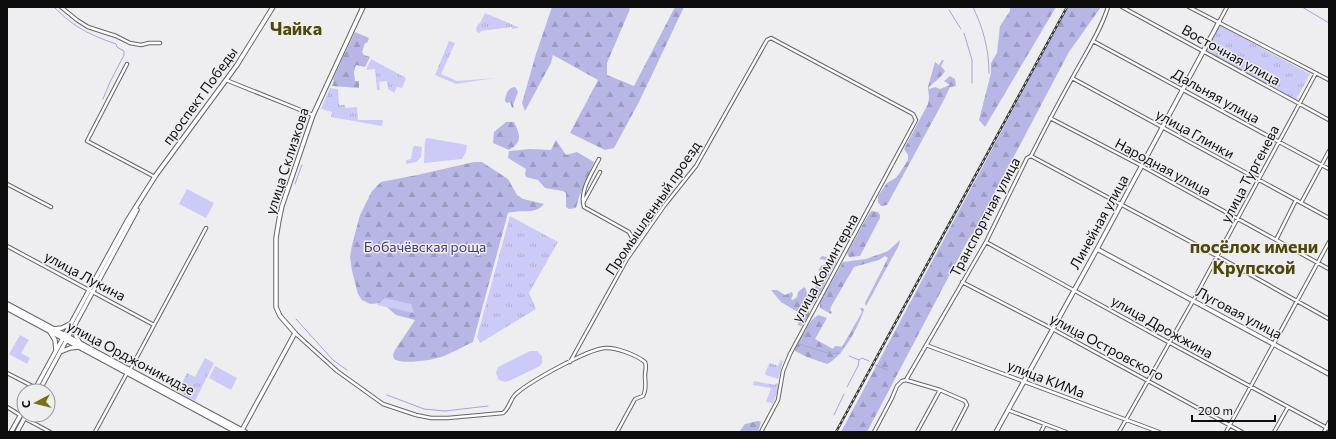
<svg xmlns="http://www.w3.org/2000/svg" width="1336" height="439" font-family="Commissioner,sans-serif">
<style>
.grass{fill:url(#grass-tufts)}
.forest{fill:url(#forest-firs)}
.park{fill:#cccaf7}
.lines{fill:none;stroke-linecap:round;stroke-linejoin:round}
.stream{stroke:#a6a4d2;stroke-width:1}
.street-casing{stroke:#666668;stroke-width:4.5}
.secondary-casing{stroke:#666668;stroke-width:5.5}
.primary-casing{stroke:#666668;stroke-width:6}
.street{stroke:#fff;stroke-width:2.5}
.secondary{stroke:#fff;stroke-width:3.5}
.primary{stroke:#fff;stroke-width:4}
.rail-casing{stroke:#363637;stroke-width:2.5}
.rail{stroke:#eeeef1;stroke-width:1;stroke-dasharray:3;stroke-linecap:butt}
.labels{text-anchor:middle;stroke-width:3;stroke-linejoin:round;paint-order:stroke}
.street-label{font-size:14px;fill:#0d0d0e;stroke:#eeeef1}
.park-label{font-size:14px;fill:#413974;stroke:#eeeef1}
.district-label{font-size:18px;font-weight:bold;fill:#4b4808;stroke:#eeeef1}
</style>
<defs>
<pattern id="grass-tufts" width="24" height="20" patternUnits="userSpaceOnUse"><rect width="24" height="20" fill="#cccaf7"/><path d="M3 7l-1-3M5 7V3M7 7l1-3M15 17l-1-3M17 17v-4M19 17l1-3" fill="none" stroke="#aeacd3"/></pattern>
<pattern id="forest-firs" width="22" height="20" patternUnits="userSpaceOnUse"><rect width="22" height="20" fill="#b8b6e5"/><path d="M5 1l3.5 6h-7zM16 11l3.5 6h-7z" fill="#9d9bc3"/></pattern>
</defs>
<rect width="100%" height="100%" fill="#eeeef1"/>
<path class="grass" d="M485,13L518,27V28L512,29V27L481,31L480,33L477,32L476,29L478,24L480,23Z
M1219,25L1310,74L1296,100L1205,51Z
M449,41L455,43L441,74L457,81L495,78L456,84L435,75Z
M371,59L406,78L402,88L397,87L394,93L388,89L387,81L379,82L380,90H377L375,69L366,70Z
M330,88L338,89L339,105H345V108L357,107L358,120H383L382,126L331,117L332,112L321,109Z
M416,146L422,147L421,157L416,162L406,164V160L411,159L413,147Z
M510,216L558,242L529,293L536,309L480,343L477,337Z
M205,358L214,363L195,401L178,391L187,373L195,377Z
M781,359L783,361L778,379L766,375L765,373L769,364L771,363L778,366Z
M754,381L775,385L776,383L779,384V388L773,403L766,402L771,388L753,385Z"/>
<path class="forest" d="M552,7H628L630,9L607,63V75L634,86L675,7H684L639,102L614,148L605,150L570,133L598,80L553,55L551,63L525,111L522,103L536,54Z
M1010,7H1056L985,127L979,120L991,73V63L997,53L1000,26L1010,11Z
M1068,7H1101L1069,52L993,196L989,219L969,238L867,432H841Z
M355,32L369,38L367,43H365L362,52L364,55L370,57L365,67L356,65L354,72L355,81H359V88L332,86L334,80L333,79Z
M942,60H944L941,66L945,71C941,78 935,81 929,87V89L935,87L940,89L950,85L944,81L950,76L955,79L956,86L950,87L945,98L887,205L881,206L878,202V196L887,183L897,177L908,160V155L904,149L928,104L929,98L928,87L935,62L939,65Z
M514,87L516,88L518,92L513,105L514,107L512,108L510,102L507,103L505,101C506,94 507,89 514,87Z
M506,122H514C520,134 523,142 509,150L493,143L494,132Z
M556,140L566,155L577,152L594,162L579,197L576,208L569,209L566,207V193L563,191L545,188L538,180L526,177L525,174L526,169L508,158L509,151L530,149L551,150Z
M474,162H482L508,179L517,195L523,199L544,204C536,215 520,209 508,213L473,342C464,346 450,354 441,357C431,360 403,365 394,359L393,355L395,350L415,320L396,315L382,303L370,304L362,300L358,294L352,271L350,257L352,245L360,215L372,191L381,182L417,175Z
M872,211L878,212L880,215V218L860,256L849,257L847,253L870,212Z
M900,240L899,245L866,306L865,303L888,258L885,256L879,260L854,267L832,305L830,310L832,312L831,314L820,308V302L843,262L866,259L888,251Z
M822,256L836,259V263L830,272L822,289L813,304L808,306L809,314L802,326L798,325L801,314L781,302L771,290H777L785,295L792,292L793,295L791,299L793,300L797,297L798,292L804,287L806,289L807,294L811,295L820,278L819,269L821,266L828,263L827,260L819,259Z
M860,308H863L864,310C858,327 843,357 827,364L807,357L795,351V348C801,340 809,318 819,315L827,318L815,339L833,349L835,346L842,347L862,312Z
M758,421L761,422L758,432H739L745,424Z"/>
<path class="park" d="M427,138L467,145L466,152L462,159L424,163L425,140Z
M187,189L214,203L206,218L179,204Z
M385,298L411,304L414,313L377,305Z
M20,335L29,340L21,353L30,358L27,364L9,354Z
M530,351H537L542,356V363L540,366L509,381L505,382L499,380L496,373L498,367Z
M215,366L237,378L231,390L209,378Z"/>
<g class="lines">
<path class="stream" d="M54,7C75,28 88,34 116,44L117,47L124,51V55L110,82L103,99
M973,7C983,28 989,49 989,73
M1302,7L1329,23
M949,10L961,29
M964,33L972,60V83
M295,184L302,165
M296,319L333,360L347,370
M799,344L831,354L840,353
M849,356L859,360L862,358L869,361
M875,365L888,370
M847,387L858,366L859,360
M387,395L424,409L445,411L488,406
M834,415L844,394"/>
<defs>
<path id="street" d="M61,7L77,20L88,27L116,36L130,43L141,45L149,43H160
M1122,7L1329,120
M1189,7L1329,80
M1219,22L1227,7
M1093,41L1329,169
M127,64L87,141L155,177
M1072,78L1329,218
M226,80L313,115
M1050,118L1142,166L1329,269
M1031,156L1217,256L1329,319
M599,159C592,173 579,191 584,207L629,232L633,240V249
M7,184L51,207
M583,203L600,172
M1301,203L1329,151
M1276,240L1296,200
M986,242L1170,343L1329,429
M7,246L154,325
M962,282L1049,327L1242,432
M295,333L337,371L383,404L416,415L431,418H448L503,413C510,408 510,398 517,393C531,381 588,349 605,348C616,347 636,355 645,362C647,367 645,370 645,376C645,383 647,389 643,396L635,399L617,432
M926,345L1159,432
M570,362L627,259L664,206L696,166L767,40L771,38L913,114L916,120L790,354L783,371L778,400L761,432
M130,370L206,228
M7,373L36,388
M906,380L940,390L965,401L967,405L953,432
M7,407L20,415
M1008,410L1066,432
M24,418L50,432
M95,432L127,373
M874,432L892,398L897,386L902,381L906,380L986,242L1027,158L1031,156C1045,128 1060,100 1075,73C1087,51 1101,30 1108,7
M917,432L940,390
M1041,432L1045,424
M1119,432L1193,301L1316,73
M1226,432L1329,242
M1274,432L1288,407
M1324,432L1329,422"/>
<path id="secondary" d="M1097,249L1329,374
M75,326L76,336L80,343
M53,329L62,328L70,324
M50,332L55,340L56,350
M60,352L70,348L79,347
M34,391L127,221L156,175L237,65L273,7
M39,391L137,210
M11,432L24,409
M17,432L26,415
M241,432L295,333L280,316L276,307V238L279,220L282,206L313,115L363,7
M996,432L1097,249L1219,22"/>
<path id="primary" d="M7,304L245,432
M7,308L237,432"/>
</defs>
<use href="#street" class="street-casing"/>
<use href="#secondary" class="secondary-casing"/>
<use href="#primary" class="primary-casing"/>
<use href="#street" class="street"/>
<use href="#secondary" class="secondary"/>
<use href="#primary" class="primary"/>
<defs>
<path id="rail" d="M836,432L1067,7"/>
</defs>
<use href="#rail" class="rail-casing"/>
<use href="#rail" class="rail"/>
</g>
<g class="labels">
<g class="street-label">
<text transform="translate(1231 55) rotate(29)" y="5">Восточная улица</text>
<text transform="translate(200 96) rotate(-54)" y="5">проспект Победы</text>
<text transform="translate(1216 96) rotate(29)" y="5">Дальняя улица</text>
<text transform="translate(1195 134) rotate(29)" y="5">улица Глинки</text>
<text transform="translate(287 161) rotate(-72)" y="5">улица Склизкова</text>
<text transform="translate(1163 167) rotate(28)" y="5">Народная улица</text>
<text transform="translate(1250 174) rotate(-62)" y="5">улица Тургенева</text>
<text transform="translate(653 208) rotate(-56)" y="5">Промышленный проезд</text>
<text transform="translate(985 217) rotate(-62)" y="5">Транспортная улица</text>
<text transform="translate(1099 222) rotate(-61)" y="5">Линейная улица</text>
<text transform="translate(825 268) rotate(-61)" y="5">улица Коминтерна</text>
<text transform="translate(85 276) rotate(28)" y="5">улица Лукина</text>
<text transform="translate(1239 313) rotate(28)" y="5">Луговая улица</text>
<text transform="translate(1162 327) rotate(29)" y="5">улица Дрожжина</text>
<text transform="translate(1107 347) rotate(28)" y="5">улица Островского</text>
<text transform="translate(131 358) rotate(28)" y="5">улица Орджоникидзе</text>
<text transform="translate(1046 379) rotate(21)" y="5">улица КИМа</text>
</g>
<g class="park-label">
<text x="425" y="252">Бобачёвская роща</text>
</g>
<g class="district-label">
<text x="296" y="35">Чайка</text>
<text x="1254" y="253">посёлок имени<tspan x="1254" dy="21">Крупской</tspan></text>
</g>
</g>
<rect width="1336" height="439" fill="none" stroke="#0d0d0e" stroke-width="16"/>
<g transform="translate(36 403) rotate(263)"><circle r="19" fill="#eeeef1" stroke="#949496"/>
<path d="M0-3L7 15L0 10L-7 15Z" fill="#757114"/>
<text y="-6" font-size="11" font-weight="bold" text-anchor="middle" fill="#0d0d0e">С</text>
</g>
<path d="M1192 415v6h83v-6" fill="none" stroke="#0d0d0e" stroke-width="2"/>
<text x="1198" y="415" font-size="12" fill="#0d0d0e" stroke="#eeeef1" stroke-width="3" paint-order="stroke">200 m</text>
</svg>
